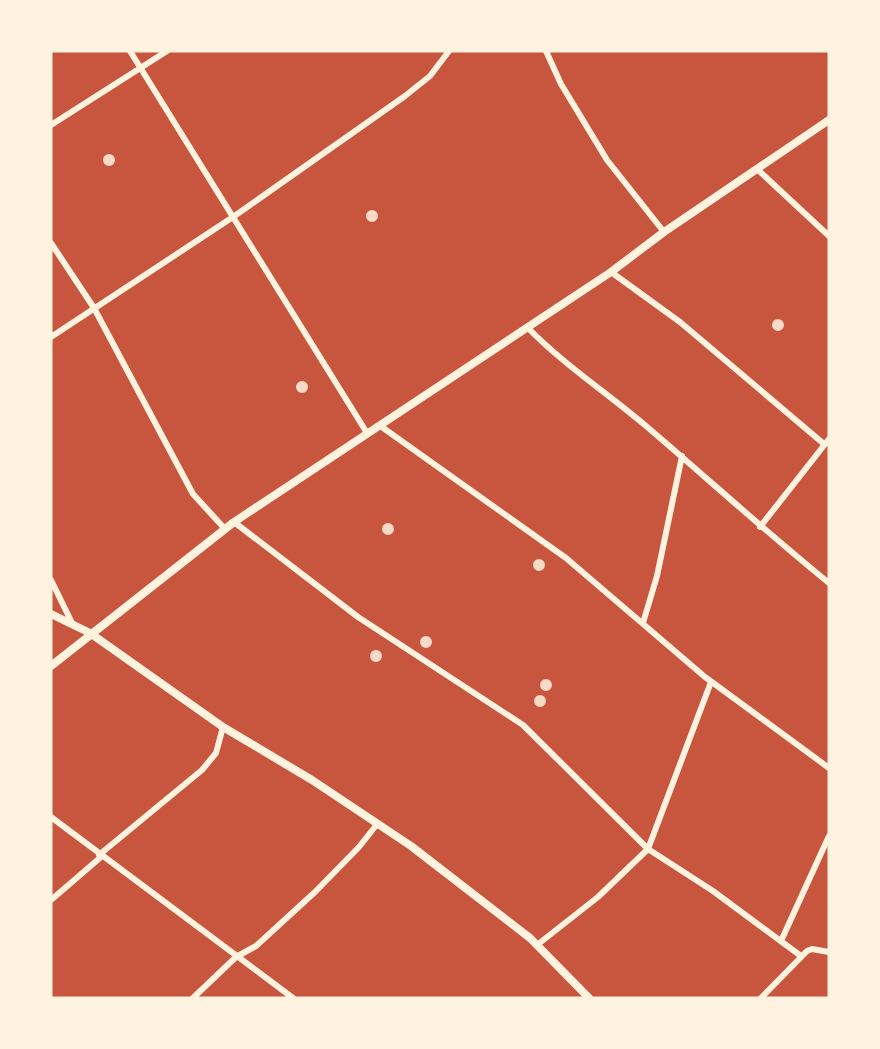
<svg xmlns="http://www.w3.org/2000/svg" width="880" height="1049" font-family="Jost,sans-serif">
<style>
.building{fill:#f7dbc8}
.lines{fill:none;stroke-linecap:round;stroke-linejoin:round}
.minor{stroke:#fff3e0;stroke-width:6}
.tertiary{stroke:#fff3e0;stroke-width:8}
</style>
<rect width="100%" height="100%" fill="#c8553d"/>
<path class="building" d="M103 160a6 6 0 1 1 12 0a6 6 0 1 1-12 0Z
M366 216a6 6 0 1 1 12 0a6 6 0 1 1-12 0Z
M772 325a6 6 0 1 1 12 0a6 6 0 1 1-12 0Z
M296 387a6 6 0 1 1 12 0a6 6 0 1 1-12 0Z
M382 529a6 6 0 1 1 12 0a6 6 0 1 1-12 0Z
M533 565a6 6 0 1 1 12 0a6 6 0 1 1-12 0Z
M420 642a6 6 0 1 1 12 0a6 6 0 1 1-12 0Z
M370 656a6 6 0 1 1 12 0a6 6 0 1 1-12 0Z
M540 685a6 6 0 1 1 12 0a6 6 0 1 1-12 0Z
M534 701a6 6 0 1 1 12 0a6 6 0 1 1-12 0Z"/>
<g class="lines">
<path class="minor" d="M130,51L367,433
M546,51L561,84L607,160L664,232
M51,125L167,51
M757,169L829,236
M51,243L94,308L193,494L225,529
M611,272L680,322L824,444
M527,327C563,364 606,392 646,426C707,478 766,532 829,583
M51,337L233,217L405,96L430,76L449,51
M379,425L566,558L705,677L829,768
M234,522L358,617L523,725L648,849L713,891L801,956
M760,527L829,439
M51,580L73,625
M643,623L657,576L682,456
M51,817L293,998
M99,855L202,770L216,753L223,727
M51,900L101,857
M781,941L829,836
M537,945L598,897L648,849L711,682
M193,998L236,957L256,946L315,892L359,847L378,823
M761,998L807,951L812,949L829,952"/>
<path class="tertiary" d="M51,614L90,633L223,727L312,780L411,846L530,938L589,998
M51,666L234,522L611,272L664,232L829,120"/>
</g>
<rect width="880" height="1049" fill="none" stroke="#fff3e0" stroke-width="105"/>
</svg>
